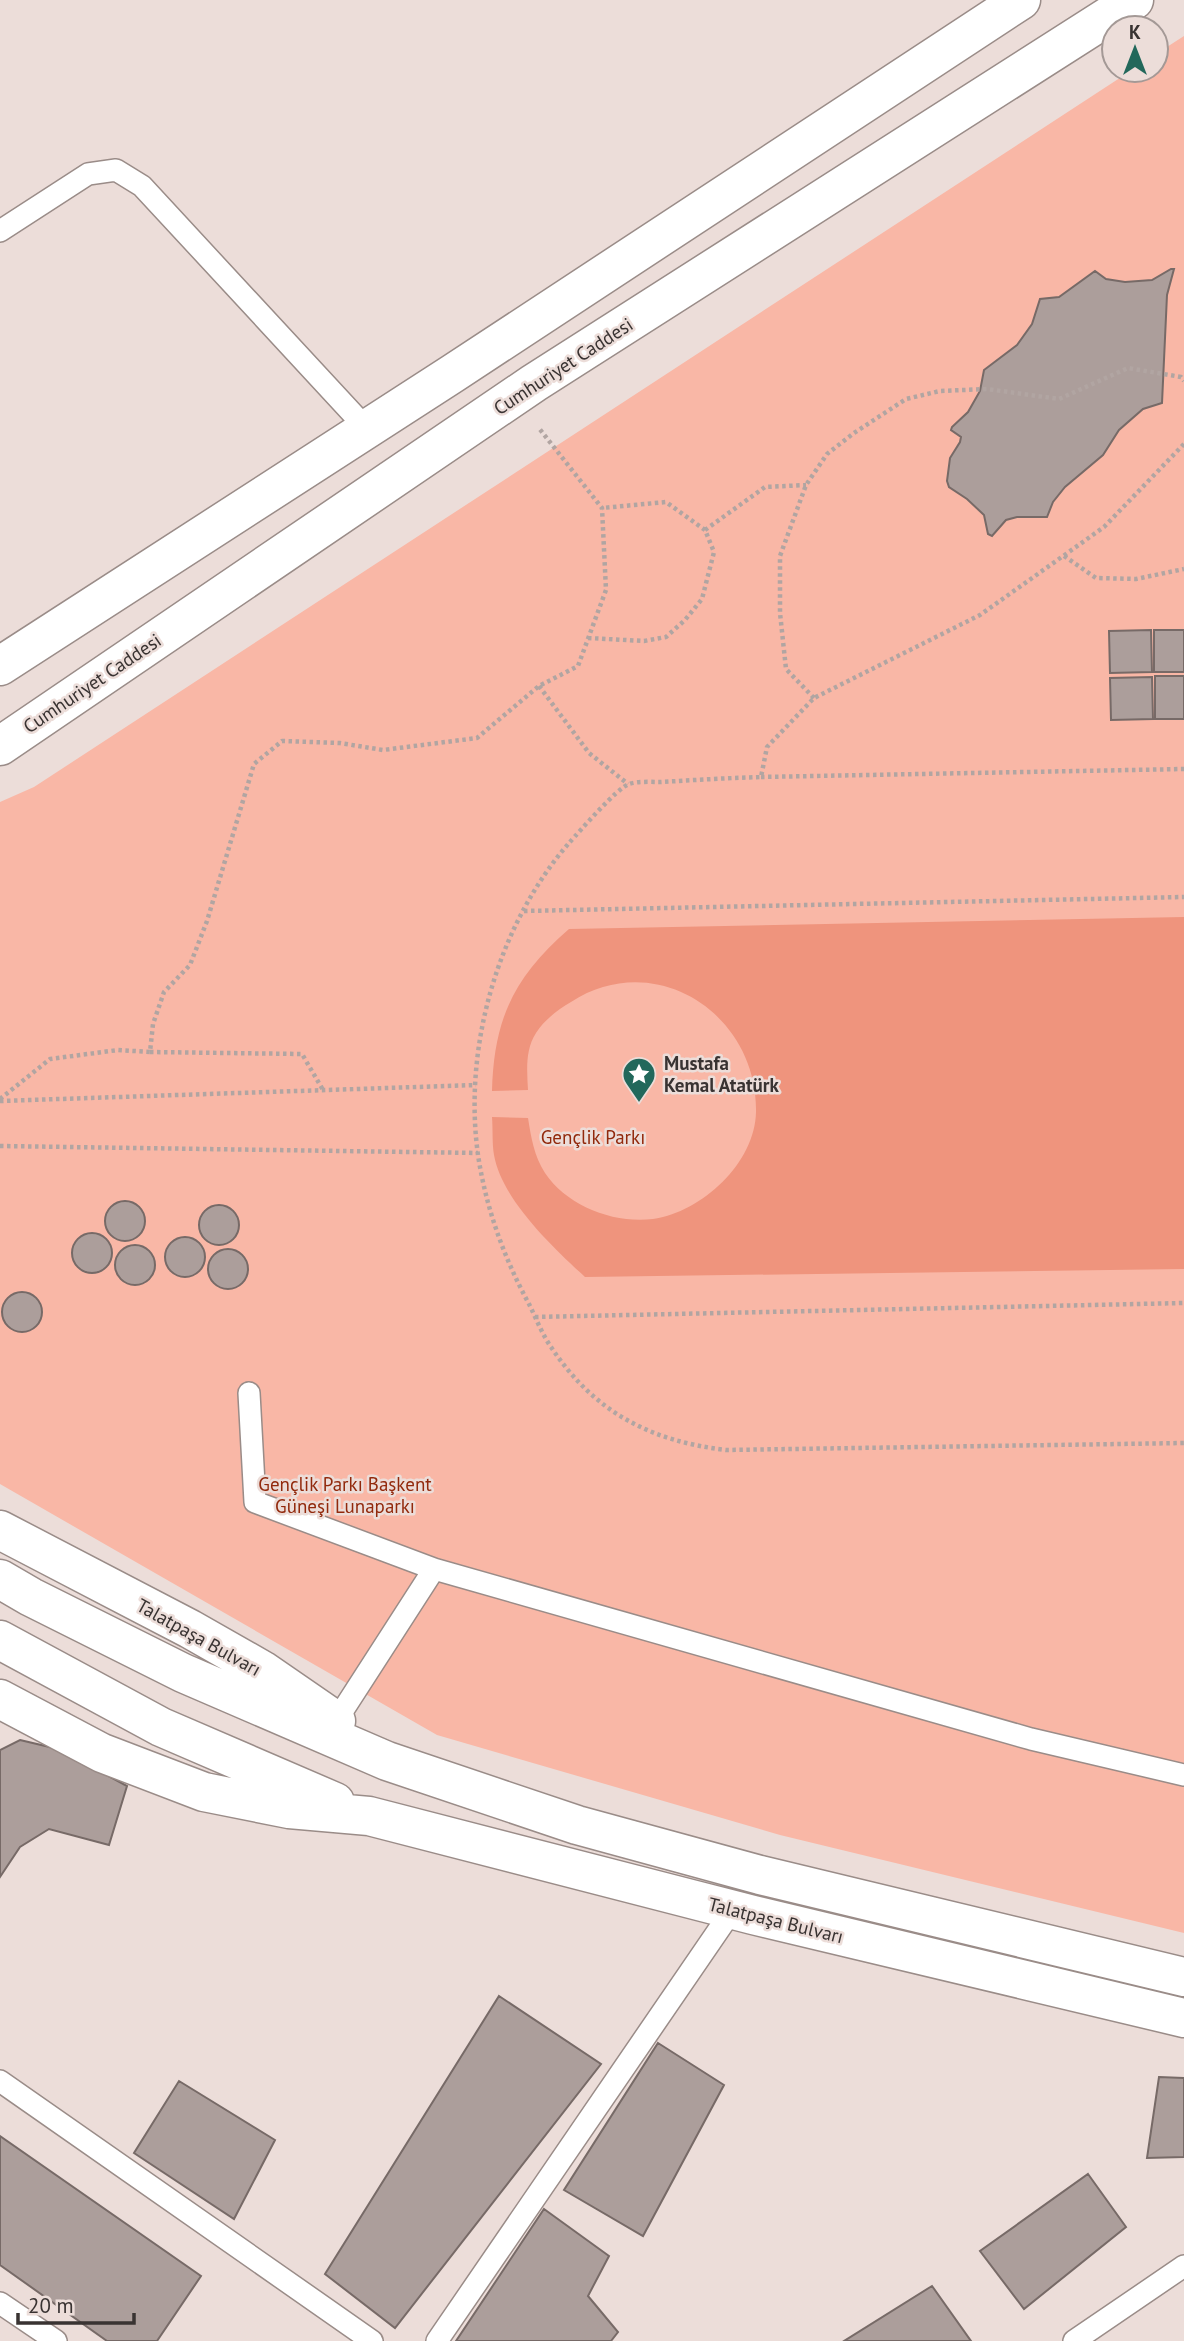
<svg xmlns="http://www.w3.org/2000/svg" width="1184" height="2341" font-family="'PT Sans',sans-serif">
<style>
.green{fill:#f9b7a6}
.water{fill:#ef947d}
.building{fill:#ac9e9b;stroke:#776a67;stroke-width:2}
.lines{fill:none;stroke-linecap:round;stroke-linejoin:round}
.service-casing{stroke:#9a8c88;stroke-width:24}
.secondary-casing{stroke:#9a8c88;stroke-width:41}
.primary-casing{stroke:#9a8c88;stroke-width:41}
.path{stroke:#b1a5a2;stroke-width:4.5;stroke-dasharray:3.5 3.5;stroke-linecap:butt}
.service{stroke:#fff;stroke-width:21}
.secondary{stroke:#fff;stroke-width:38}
.primary{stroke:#fff;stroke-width:38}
.labels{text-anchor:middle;stroke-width:5;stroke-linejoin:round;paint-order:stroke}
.street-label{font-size:19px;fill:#393332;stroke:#ecddd9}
.poi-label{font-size:19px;font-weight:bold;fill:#393332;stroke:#ecddd9;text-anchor:start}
.park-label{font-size:19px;fill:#92290c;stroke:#ecddd9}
</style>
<rect width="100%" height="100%" fill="#ecddd9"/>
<path class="green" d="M1184,36V1933L780,1835L437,1735L0,1484V802L34,787L1132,70H1156V54Z"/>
<path class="water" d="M1184,917V1269L585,1277C553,1247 502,1200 494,1155C492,1143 493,1130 492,1117L528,1118C531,1137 534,1156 545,1173C567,1206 614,1224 653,1219C702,1212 755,1163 756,1112C758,1015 656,947 571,1002C559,1009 544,1020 536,1033C525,1050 527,1071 528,1090L492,1091C494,1018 514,977 569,929Z"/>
<path class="building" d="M1171,269H1174L1167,295L1162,403L1143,409L1119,430L1103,455L1065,487L1053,502L1047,517H1017L1006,520L992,536L988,534L984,515L967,499L949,487L947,481L950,458L960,442L961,437L951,430L952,427L968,412L980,391L984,370L1017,345L1032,324L1040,299L1059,297L1095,271L1106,279L1125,282L1152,280Z
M1151,630L1152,672L1110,673L1109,631Z
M1154,630H1184V672H1154Z
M1155,676H1184V719H1155Z
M1152,677L1153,719L1111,720L1110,678Z
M105 1221a20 20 0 1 1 40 0a20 20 0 1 1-40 0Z
M199 1225a20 20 0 1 1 40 0a20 20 0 1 1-40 0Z
M72 1253a20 20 0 1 1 40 0a20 20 0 1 1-40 0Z
M165 1257a20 20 0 1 1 40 0a20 20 0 1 1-40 0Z
M115 1265a20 20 0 1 1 40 0a20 20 0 1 1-40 0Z
M208 1269a20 20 0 1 1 40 0a20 20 0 1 1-40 0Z
M2 1312a20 20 0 1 1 40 0a20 20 0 1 1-40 0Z
M20,1740L58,1749L127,1786L109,1845L49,1829L20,1847L0,1877V1750Z
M499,1996L601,2064L395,2328L325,2274Z
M658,2043L724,2085L643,2236L564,2190Z
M1159,2077L1184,2078V2157L1147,2158Z
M179,2081L275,2140L234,2219L134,2153Z
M0,2136L201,2276L157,2341H107L0,2265Z
M1088,2174L1126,2227L1024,2309L980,2251Z
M544,2209L609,2256L588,2296L618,2332L611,2341H456Z
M932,2286L971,2341H844Z"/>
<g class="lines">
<defs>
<path id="service" d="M0,231L88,174L116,170L142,186L366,428
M249,1393L255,1502L434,1569
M336,1721L434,1569L1031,1739L1184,1775
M0,2081L372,2341
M0,2303L56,2341
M437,2341L733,1909
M1074,2341L1184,2266"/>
<path id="secondary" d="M0,666L452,374L1021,0
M0,746L534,383L1134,0"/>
<path id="primary" d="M0,1530L190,1629L262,1670L336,1721
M0,1579L31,1597L183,1673L387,1761L577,1825L760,1875L1184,1977
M0,1640L161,1727L335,1802
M0,1699L102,1753L204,1792L289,1809L369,1816L753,1915L1184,2018"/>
</defs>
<use href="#service" class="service-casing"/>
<use href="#secondary" class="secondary-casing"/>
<use href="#primary" class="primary-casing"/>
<path class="path" d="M1184,444L1104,527L980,615L814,698L767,747L761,777C728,778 694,780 661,782C651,782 638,781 629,784C617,788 579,832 569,843C498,925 463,1047 478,1155C486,1208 504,1258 529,1304C536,1318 542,1334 551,1347C594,1412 650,1441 726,1450L1184,1443
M705,530L765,487L806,485
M1064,556L1096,578L1136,579L1184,569
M588,638L644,641L666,637L685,620L702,599L714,552L705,530L666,502L602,508
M539,686L589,753L628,784
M814,698L786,669L780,613V556L806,485L827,454L854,433L906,399L940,391L987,389L1059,399L1128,368L1181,377L1184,381
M761,777L1184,769
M524,911L1184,897
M150,1052L302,1054L323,1090
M0,1099L50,1059L118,1050L150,1052L153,1024L164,992L190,965L207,921L254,764L282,741L340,743L383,750L477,738L539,686L578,666L606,590L602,508L538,427
M0,1101L476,1085
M0,1146L478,1153
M535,1317L1184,1303"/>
<use href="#service" class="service"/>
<use href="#secondary" class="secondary"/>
<use href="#primary" class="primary"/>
</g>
<defs>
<symbol id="sight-pin" viewBox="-11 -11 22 30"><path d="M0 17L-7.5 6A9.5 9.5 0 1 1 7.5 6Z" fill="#22685b" stroke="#ecddd9"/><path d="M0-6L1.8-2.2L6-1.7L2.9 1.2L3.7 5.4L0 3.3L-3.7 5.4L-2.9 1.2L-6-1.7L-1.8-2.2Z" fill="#fff"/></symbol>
</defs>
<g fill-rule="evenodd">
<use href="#sight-pin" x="620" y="1055" width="38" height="52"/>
</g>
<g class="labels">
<g class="street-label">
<text transform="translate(563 366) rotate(-33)" y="7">Cumhuriyet Caddesi</text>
<text transform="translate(92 683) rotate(-34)" y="7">Cumhuriyet Caddesi</text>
<text transform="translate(199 1637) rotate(29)" y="7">Talatpaşa Bulvarı</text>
<text transform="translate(776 1920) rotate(14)" y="7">Talatpaşa Bulvarı</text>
</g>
<g class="poi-label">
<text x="664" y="1070">Mustafa<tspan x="664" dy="22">Kemal Atatürk</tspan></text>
</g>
<g class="park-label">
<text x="593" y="1144">Gençlik Parkı</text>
<text x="345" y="1491">Gençlik Parkı Başkent<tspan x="345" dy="22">Güneşi Lunaparkı</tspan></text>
</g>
</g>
<g transform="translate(1135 49)"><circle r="33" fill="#ecddd9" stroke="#a49996" stroke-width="2"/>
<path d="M0-5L12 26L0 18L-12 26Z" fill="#22685b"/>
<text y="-10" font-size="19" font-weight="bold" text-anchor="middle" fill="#393332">K</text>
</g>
<path d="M18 2313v10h116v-10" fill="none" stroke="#393332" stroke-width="3.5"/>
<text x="28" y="2313" font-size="21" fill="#393332" stroke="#ecddd9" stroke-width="5" paint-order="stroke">20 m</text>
</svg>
